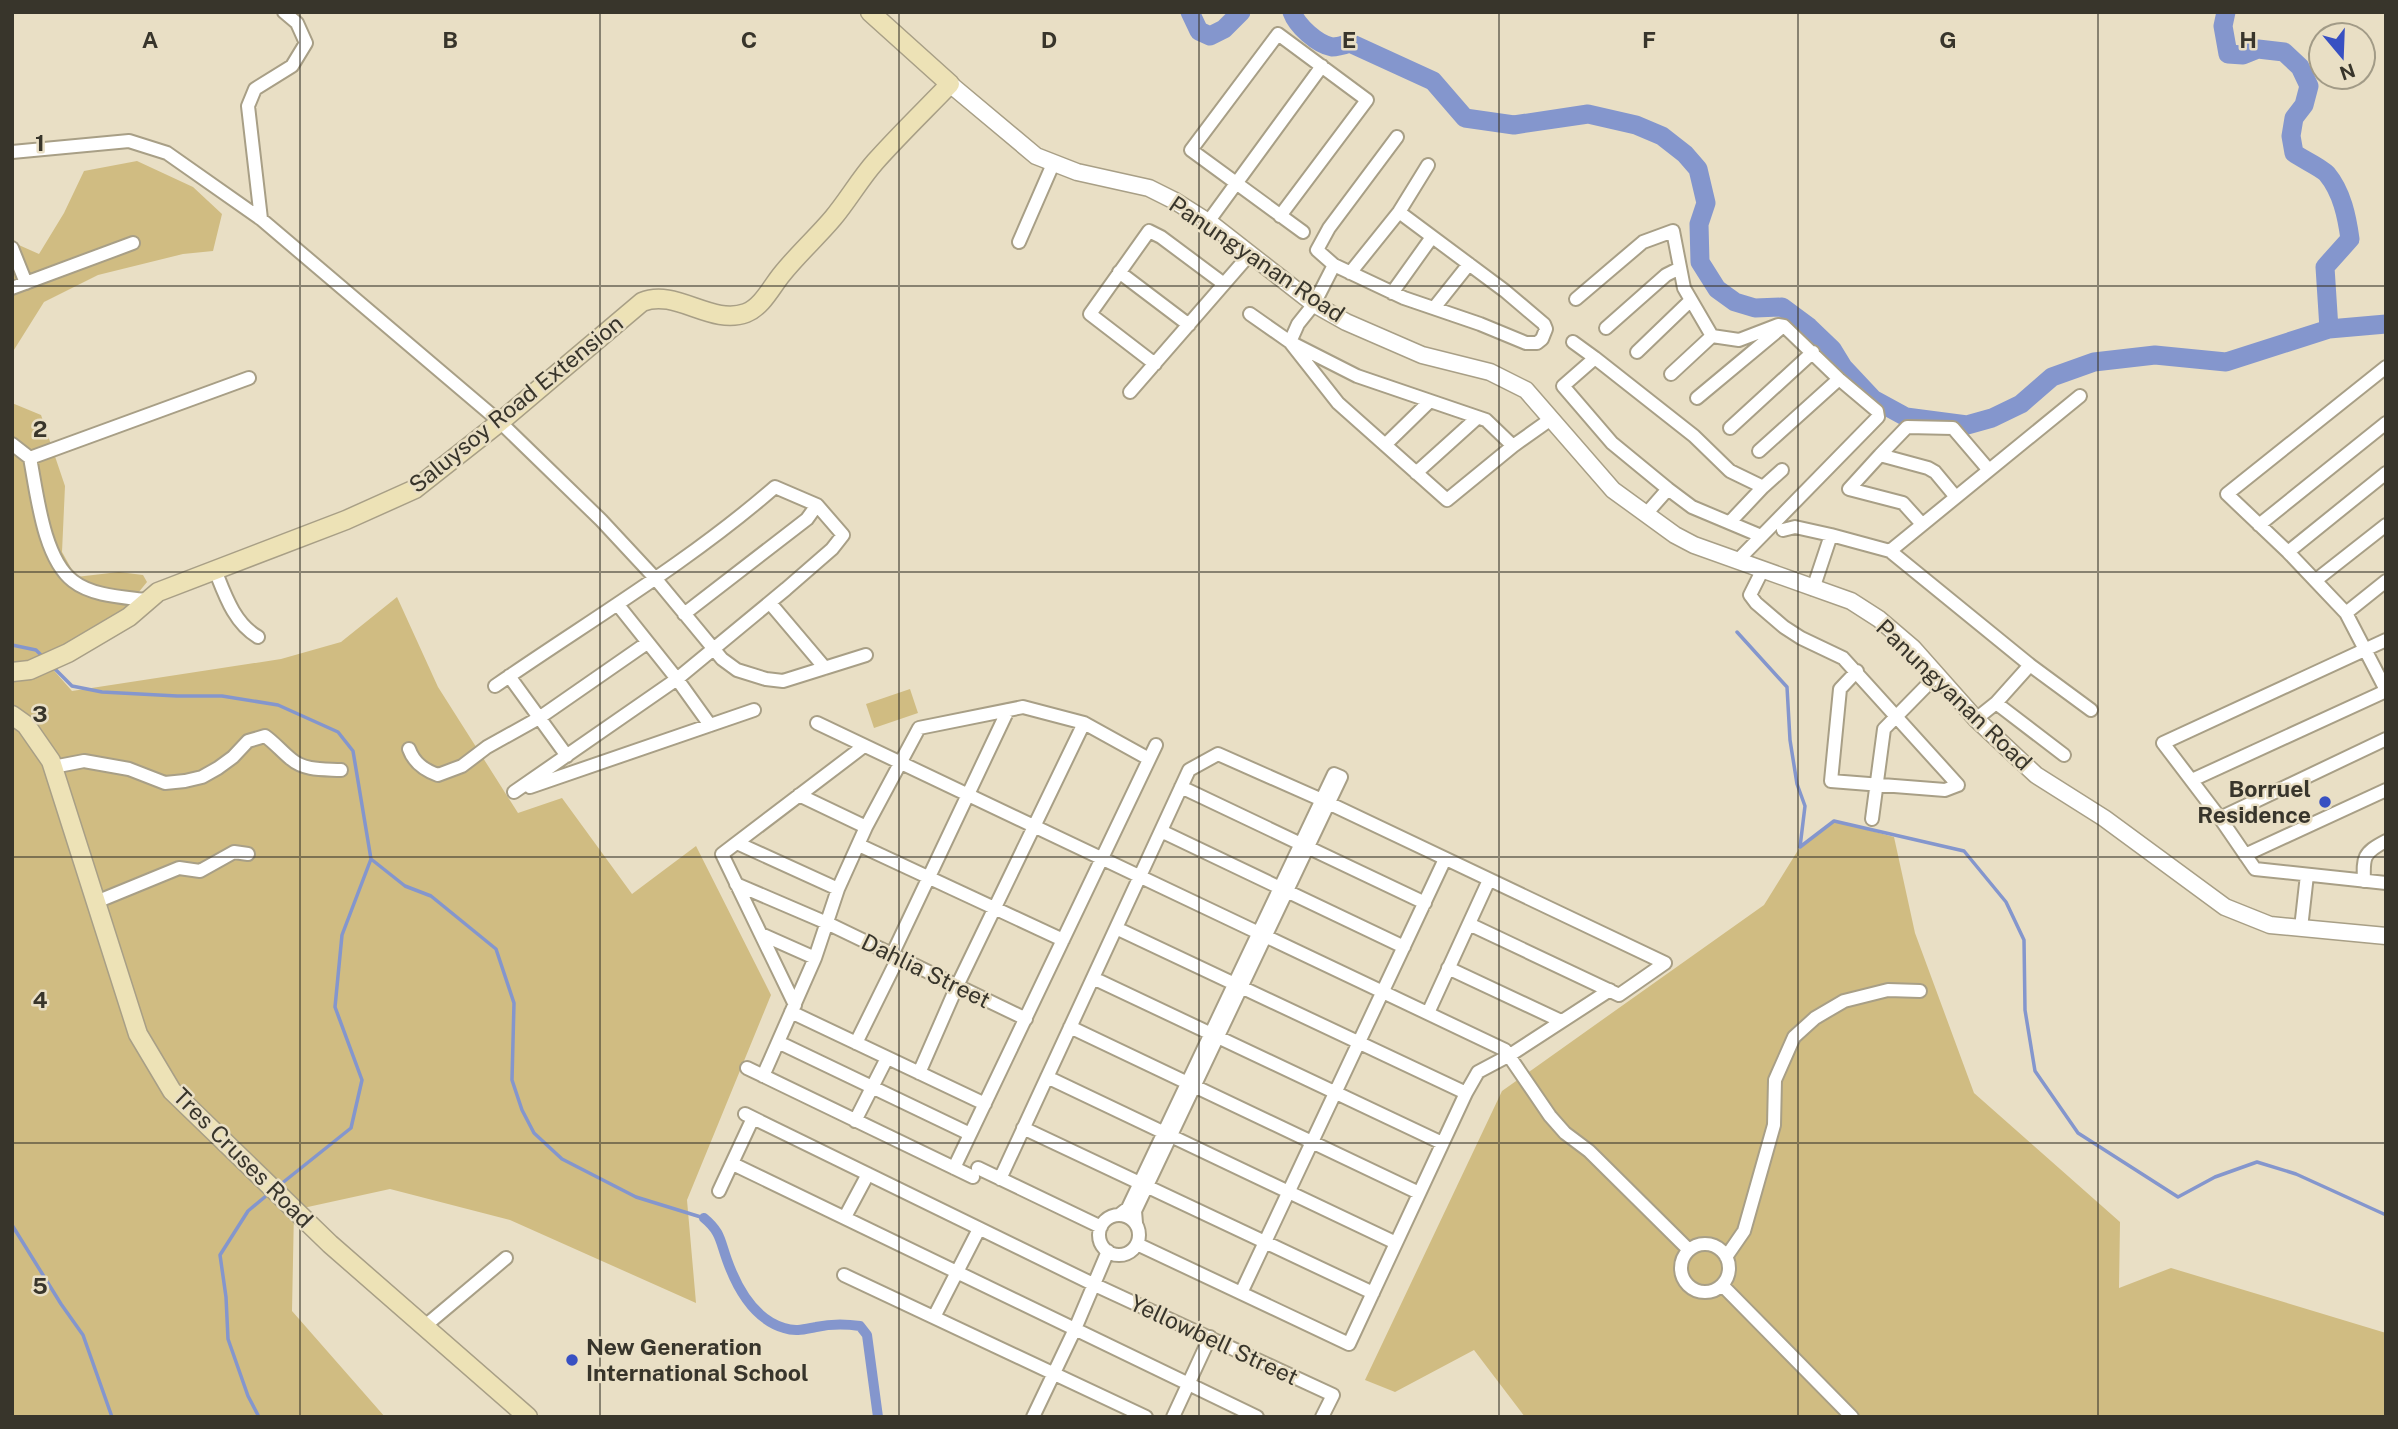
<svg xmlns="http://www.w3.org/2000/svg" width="2398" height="1429" font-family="'Public Sans',sans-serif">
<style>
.green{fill:#d0bc82}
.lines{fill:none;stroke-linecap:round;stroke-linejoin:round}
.stream{stroke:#8496cd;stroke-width:3.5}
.canal{stroke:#8496cd;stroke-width:10}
.river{stroke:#8496cd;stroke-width:19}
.minor-casing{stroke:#a89f86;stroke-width:16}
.tertiary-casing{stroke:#a89f86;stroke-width:19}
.secondary-casing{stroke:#a89f86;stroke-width:21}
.minor{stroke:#fff;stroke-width:12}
.tertiary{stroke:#fff;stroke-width:16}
.secondary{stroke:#ede2b6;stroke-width:18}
.grid{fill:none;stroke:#38352b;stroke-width:2;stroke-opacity:0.55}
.poi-dot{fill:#3850c2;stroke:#e9dfc5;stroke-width:2.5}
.labels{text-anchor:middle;stroke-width:5;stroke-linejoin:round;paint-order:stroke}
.street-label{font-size:23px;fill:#38352b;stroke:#e9dfc5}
.poi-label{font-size:23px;font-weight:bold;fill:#38352b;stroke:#e9dfc5;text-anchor:end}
.grid-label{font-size:23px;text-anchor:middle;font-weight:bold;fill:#38352b;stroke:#e9dfc5;stroke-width:5;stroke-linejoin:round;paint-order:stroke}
</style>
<rect width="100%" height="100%" fill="#e9dfc5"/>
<path class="green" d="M137,161L193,187L222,214L213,251L183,254L98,275L44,302L12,353V242L39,254L64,213L84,171Z
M12,403L41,415L65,486L62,552L76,577L119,572L143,575L147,582L120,615L42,657L72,691L281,659L341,642L397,597L438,687L518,813L562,798L632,894L696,846L771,995L687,1200L696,1303L510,1220L390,1189L294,1210L292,1311L385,1417H12Z
M910,689L918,713L874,728L866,704Z
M1834,821L1894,837L1915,933L1974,1093L2120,1222L2119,1288L2171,1268L2386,1333V1417H1525L1474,1350L1395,1392L1365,1380L1502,1091L1764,905L1800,847Z"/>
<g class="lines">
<path class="stream" d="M1737,632L1787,687L1790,740L1797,784L1805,806L1800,847
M12,645L36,650L41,655
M55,669L72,686L102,692L177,696H222L278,705L338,732L353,751L371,859L405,886L431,896L496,949L514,1003L512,1080L522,1110L534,1133L562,1159L636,1197L704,1218
M1800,847L1834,821L1964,851L2006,902L2024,940L2025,1010L2035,1071L2078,1133L2178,1197L2215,1177L2257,1162L2296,1174L2386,1215
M281,1184L351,1128L362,1080L335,1007L342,935L371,859
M12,1225L61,1304L83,1335L112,1417
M259,1417L248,1396L228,1339L226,1297L220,1255L248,1211L266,1196"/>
<path class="canal" d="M704,1218C721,1232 720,1241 727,1260C737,1288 754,1319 784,1328C796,1332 805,1329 816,1327C830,1324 846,1324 860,1326L867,1335L878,1417"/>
<path class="river" d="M1190,12L1199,31L1210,36L1224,29L1241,12
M1292,12C1297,26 1317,44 1332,47C1338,47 1344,45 1350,43L1433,81L1465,118L1514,125L1588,114L1636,125L1662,136L1685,154L1698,169L1706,203L1699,224L1700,262L1717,289L1735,302L1755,308L1782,307L1809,327L1832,349L1843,367L1873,399L1906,417L1967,425L1992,418L2021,404L2052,377L2094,362L2155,355L2226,362L2329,329L2386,324
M2226,12L2223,26L2228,54L2243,55L2258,49L2284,52L2300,67L2309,86L2304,105L2294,118L2291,136L2294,153C2302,159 2322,168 2327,174C2342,192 2347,217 2350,239L2325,267L2329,329"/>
<defs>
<path id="minor" d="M1397,137L1329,228L1317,250L1334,265L1404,298L1480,324L1526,343H1537L1542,339L1546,329L1544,324L1505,291L1399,212
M12,152L129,141L167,153L261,219L500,422L601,520L655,578L722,659L737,670L766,679L783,681L866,655
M1280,216L1367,100L1278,34L1191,150L1303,232
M261,219L248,106L255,89L292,66L306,43L297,23L284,12
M1208,222L1322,66
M1019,242L1053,164
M12,248L26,283
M1119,272L1189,325
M1350,273L1399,212L1428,165
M12,288L133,243
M1392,293L1432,237
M1576,299L1643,242L1673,231L1684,288L1712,336L1739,340L1778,325L1784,326L1839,379L1877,411L1878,417L1738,560
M1434,308L1469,264
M1250,314L1290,342L1357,376L1486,420L1513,446L1447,500L1338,403L1290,342L1298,324L1314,304L1334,265
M1606,328L1666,275L1680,268
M1573,342L1595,358L1563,386L1612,443L1668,489L1692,507L1761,536
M1637,352L1691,300
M1595,358L1694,436L1730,471L1763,487L1730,522
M1155,364L1090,314L1149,231L1161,237L1224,284
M2386,367L2227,494L2288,552L2346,613L2386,690
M1671,374L1712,336
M1130,392L1250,254
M1697,398L1781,328
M1730,428L1813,352
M12,444L30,458C37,493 43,558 73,581C92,596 123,597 146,600
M1385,445L1429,402
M1513,446L1551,419
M1759,451L1839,379
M1880,455L1907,427L1953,428L1988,469
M30,458L249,378
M1416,473L1477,418
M1763,487L1782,470
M1646,514L1668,489
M1921,523L1903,503L1849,489L1880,455L1928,468L1935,472L1955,496
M2259,525L2386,423
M1783,530L1795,527L1831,535
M1890,551L2080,396
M2288,552L2386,473
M1763,569L1750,595L1756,603L1784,627L1801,638L1843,658L1958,785L1945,790L1831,781L1840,689L1857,671
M215,570C225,595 234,623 258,637
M2316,580L2386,525
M1813,589L1831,535L1890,551L2030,665L2091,710
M770,603L825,668
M618,605L677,679L710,725
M2346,613L2386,581
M684,614L807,519L817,505
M2386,640L2163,743L2220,818L2255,869L2386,883
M509,676L567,756
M495,686C589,621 689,562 775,487L817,505L843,535L832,549L786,589L677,679L514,792
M1996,703L2064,755
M1976,719L1996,703L2030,665
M817,723L1505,1050L1550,1116L1565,1133L1589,1151L1689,1250
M409,749C414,763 424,770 438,775L462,766L487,747L539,718L647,643
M53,767L84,761L129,769L165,783L185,781L202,777L218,768L233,757L248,741L265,736C275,743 282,752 291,759C305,771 324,769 341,770
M2192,780L2386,691
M530,787L754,710
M1181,787L1425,903
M799,795L866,827
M2220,818L2386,739
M1872,819L1884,729L1936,676
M1161,831L1404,947
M737,843L838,889
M859,845L1063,940
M2245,855L2386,790
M2364,881C2363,857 2363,853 2386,841
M736,884L827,923L1026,1019
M96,902L179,868L200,871L234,852L248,854
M1469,924L1619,995L1665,963
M1116,928L1466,1093
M2301,928L2307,875
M761,934L815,958
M892,955L1008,710
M1448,968L1561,1021
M1093,978L1442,1143
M795,1005L722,854L864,746
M791,1012L985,1104
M1428,1013L1489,880
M1070,1027L1419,1193
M778,1042L970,1134
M856,1043L898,958
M747,1068L973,1177
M919,1073L957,986L1084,723
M763,1076L815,958L838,889L866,827L919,728L1023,707L1084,723L1149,759
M1047,1077L1396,1243
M745,1114L1095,1285L1333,1395L1322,1417
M855,1121L887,1058
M1023,1128L1373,1293
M733,1164L1257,1417
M954,1168L1156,745
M978,1168L1101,1227
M1000,1179L1189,770L1218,754L1322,800L1665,963
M719,1191L753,1118
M1119,1215L1128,1208L1334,774L1341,777L1135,1211L1136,1223
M1099 1235a20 20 0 1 1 40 0a20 20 0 1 1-40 0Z
M845,1217L868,1174
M1137,1244L1349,1344L1466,1093L1478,1072L1510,1055L1610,990
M1681 1268a24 24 0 1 1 48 0a24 24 0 1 1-48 0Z
M1726,1257L1744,1231L1774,1125L1775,1080L1794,1037L1815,1018L1844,1001L1888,990L1920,991
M844,1275L1146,1417
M1722,1285L1852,1417
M1241,1293L1445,859
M934,1317L979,1229
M425,1326L506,1258
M1033,1417L1075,1329L1108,1251
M1173,1417L1210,1337"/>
<path id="tertiary" d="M950,84L1036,156L1077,172L1149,188L1175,201L1213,225L1314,304L1346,322L1422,355L1490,372L1526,390L1613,490L1675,535L1694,545L1851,601L1879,619L1913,648L1976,719L2036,775L2104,818L2225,907L2270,925L2386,936"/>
<path id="secondary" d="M12,672L30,670L68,653L129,617L158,592L346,520L415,489L500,422L642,302C676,288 711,326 746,313C762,307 772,286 782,274C798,254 817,237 833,218C848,200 860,179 875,162C899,135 925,110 950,84L870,12
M12,715L26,725L51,761L138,1034L172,1091L330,1244L528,1417"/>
</defs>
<use href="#minor" class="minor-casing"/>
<use href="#tertiary" class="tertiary-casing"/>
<use href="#secondary" class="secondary-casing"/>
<use href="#minor" class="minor"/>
<use href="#tertiary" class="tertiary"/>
<use href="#secondary" class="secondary"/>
</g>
<path class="grid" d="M300,12V1417M600,12V1417M899,12V1417M1199,12V1417M1499,12V1417M1798,12V1417M2098,12V1417M12,286H2386M12,572H2386M12,857H2386M12,1143H2386"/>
<g class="poi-dot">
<circle cx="2325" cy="802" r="7"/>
<circle cx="572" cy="1360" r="7"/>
</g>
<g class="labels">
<g class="street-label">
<text transform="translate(1257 259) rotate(34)" y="8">Panungyanan Road</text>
<text transform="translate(516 404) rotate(-39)" y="8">Saluysoy Road Extension</text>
<text transform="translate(1954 695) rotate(44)" y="8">Panungyanan Road</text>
<text transform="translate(926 971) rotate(26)" y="8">Dahlia Street</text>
<text transform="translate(243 1158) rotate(45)" y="8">Tres Cruses Road</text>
<text transform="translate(1214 1340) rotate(25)" y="8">Yellowbell Street</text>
</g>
<g class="poi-label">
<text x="2311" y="797">Borruel<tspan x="2311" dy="26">Residence</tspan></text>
<text x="586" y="1355" text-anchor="start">New Generation<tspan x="586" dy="26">International School</tspan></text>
</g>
</g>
<g class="grid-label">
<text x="150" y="48">A</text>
<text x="450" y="48">B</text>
<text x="749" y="48">C</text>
<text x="1049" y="48">D</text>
<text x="1349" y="48">E</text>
<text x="1649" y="48">F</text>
<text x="1948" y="48">G</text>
<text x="2248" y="48">H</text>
<text x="40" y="151">1</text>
<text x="40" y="437">2</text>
<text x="40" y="722">3</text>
<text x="40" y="1008">4</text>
<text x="40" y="1294">5</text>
</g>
<rect width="2398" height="1429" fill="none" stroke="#38352b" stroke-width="28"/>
<g transform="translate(2342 56) rotate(161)"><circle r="33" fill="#e9dfc5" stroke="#a29b87" stroke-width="2"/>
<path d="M0-5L12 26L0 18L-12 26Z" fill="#3850c2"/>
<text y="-10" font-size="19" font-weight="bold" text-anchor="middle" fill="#38352b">N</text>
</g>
</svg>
